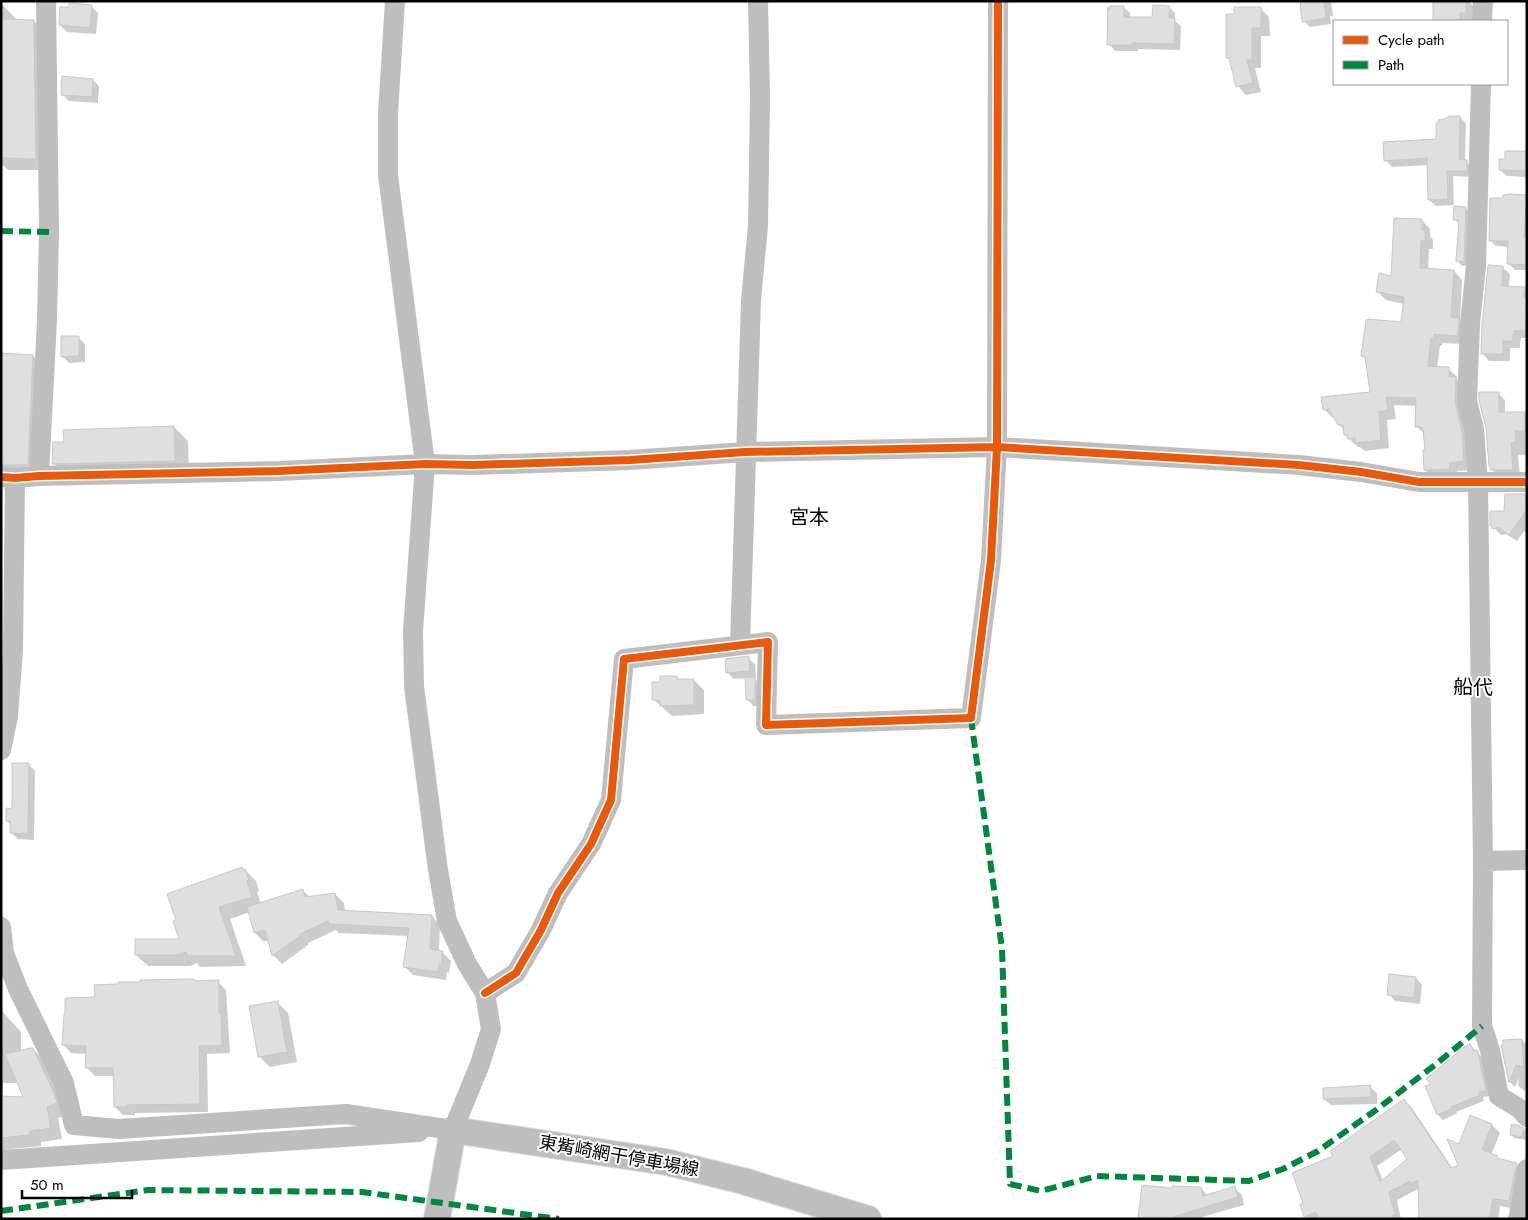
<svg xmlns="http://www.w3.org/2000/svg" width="1528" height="1220" font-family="Jost,'Noto Sans JP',sans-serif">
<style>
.shadow{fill:#0003;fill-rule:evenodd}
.building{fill:#dfdfdf;stroke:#c7c7c7;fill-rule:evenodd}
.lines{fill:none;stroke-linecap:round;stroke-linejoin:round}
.major-casing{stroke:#dbdbdb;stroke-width:28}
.minor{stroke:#bebebe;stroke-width:20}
.major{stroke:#bebebe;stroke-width:26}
.quiet{stroke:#00873e;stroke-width:6;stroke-dasharray:12 6;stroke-linecap:butt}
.cycleway-casing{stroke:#fff;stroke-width:11}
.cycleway{stroke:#e8590c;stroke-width:8}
.labels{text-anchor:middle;stroke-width:4;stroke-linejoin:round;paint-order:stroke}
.street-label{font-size:18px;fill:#000;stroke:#fff}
.quarter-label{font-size:20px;fill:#000;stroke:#fff}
</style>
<rect width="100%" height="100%" fill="#fff"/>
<path class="shadow" d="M1301,1H1331L1333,16H1330L1331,24L1310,27L1304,21Z
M1434,1H1468L1474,7L1475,21H1434Z
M1,3L17,20L34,21L46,33L48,170H8L1,163Z
M91,6L98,13L96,34L67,32L60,25Z
M1107,7H1123L1130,13V18H1153L1169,7L1175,13V21L1181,26L1180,50L1138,49V51H1115L1109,44Z
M1261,9L1269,17L1270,36H1261V68H1255L1261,92L1246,95L1238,86L1231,62L1227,57Z
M93,80L99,86L98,103L69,101L62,94Z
M1460,117L1466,124L1465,161L1473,168V177L1453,176L1454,205L1436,206L1429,200L1428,165L1392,167L1386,160L1437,141Z
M1527,153V177L1507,176L1500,170L1506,160Z
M1527,196V270H1515L1508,263L1509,247L1496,246L1490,240Z
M1465,208L1470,213L1469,266H1462L1457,261L1460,224L1455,220Z
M1422,220L1430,229V236L1433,240V249H1429L1428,270L1454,271L1462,280L1460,321L1467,328L1466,344L1442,343V346H1440L1437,368H1448L1457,377V380L1464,387L1473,470L1457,471L1458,477L1434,478L1425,470L1426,451L1425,434L1416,426L1417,406L1394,405L1396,419L1387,420L1389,448L1365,451L1360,447H1358L1345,435V430L1339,425L1335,418H1333L1324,409L1371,393L1366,359L1363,356L1402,323L1404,304L1386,300L1377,291L1392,277Z
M1502,267L1510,274L1509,287L1524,288L1527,291V338H1521V341H1520V348H1510V361H1489L1482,353Z
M78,337L85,344V362L69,363L62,356Z
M1,354L33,356L45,368L40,477L1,481Z
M1498,393L1505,400V414L1527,413V455H1518L1520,477H1499L1492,470Z
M174,427L188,441L189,475L67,477L53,463Z
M1527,495V533L1524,531L1517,541L1506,534L1501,535L1494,528L1506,512Z
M748,658L755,664L756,678H754L761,685V706H753L747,699V678L734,679L728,673Z
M677,678L679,680H694L704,690V714L672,716L653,699Z
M29,765L35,771L34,840L18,839L11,833V825L7,821Z
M245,870L256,881L259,891L257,892L261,904L302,890L310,897L335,894L344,903L345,912L432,916L440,925L439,952H442L451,961L449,973L447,972L446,980L413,975L404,966L409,936L339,933L336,930L308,943V945L282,964L273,955L269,940L264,942L255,933L250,912L230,919L246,966L200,967L197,963L190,966H148L136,955L181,940Z
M1416,978L1422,985L1420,1004L1395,1001L1389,994Z
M194,981L196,983L218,982L226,990L230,1053L207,1054L208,1112L135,1113V1115H123L115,1107L114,1076H95L86,1067L87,1054L71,1053L63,1044L96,998Z
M277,1002L288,1013L297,1062L270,1067L260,1057L250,1007Z
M1,1010L21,1032V1052L33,1049L45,1061L68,1115L58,1118L62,1139L41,1142V1146L1,1150ZM3,1083H18L25,1099L2,1098Z
M1522,1040L1527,1045V1090L1524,1091L1518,1085L1519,1078L1515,1087L1510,1082L1502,1046Z
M1470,1045L1482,1057L1490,1096L1483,1097L1484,1101L1456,1112L1458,1113L1443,1120L1438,1115L1426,1087L1433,1084Z
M1370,1087L1377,1093V1104L1331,1105L1324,1099Z
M1404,1100L1412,1108L1453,1169L1459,1166L1460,1145L1492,1125L1500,1133L1491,1155L1500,1160L1516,1164L1525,1172L1517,1209L1500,1206L1498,1219H1418V1215H1420V1191L1418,1189L1397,1200L1401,1219H1308L1306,1216L1301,1205L1305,1204L1334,1157ZM1402,1149L1409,1159L1383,1181L1377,1166Z
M1523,1129L1526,1132L1525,1140L1514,1138L1511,1135Z
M1201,1188L1208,1196L1234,1188L1242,1195L1244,1205L1202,1217L1204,1219H1139L1173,1190Z"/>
<path class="building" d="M1300,1H1324L1326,18L1302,22Z
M1433,1H1466V13H1460V21H1433Z
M69,3L92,5L90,28L59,25L60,7H69Z
M1153,5L1170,6L1169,18H1175L1174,44L1132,43V45H1107L1108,9H1110V6H1124V17H1152Z
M1234,7H1261V28H1252V60H1247L1253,83L1236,87L1229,58H1226V14H1234Z
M1,19L34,20L36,159L1,158Z
M62,76L93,79L92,97L61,95Z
M1448,116H1460L1459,159L1467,160V171H1447L1448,199L1428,200L1427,158L1384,161L1383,142L1436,139V123H1438V120L1448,118Z
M1505,151H1527V171L1499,170V159H1505Z
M1510,194L1527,195L1524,237H1527V265L1507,264L1508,241H1489L1490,198H1502L1503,195Z
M1454,206L1466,207L1464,262L1456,261L1459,220H1453Z
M1394,218L1422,219V230H1425V241H1421L1420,268L1454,270L1451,317L1459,318L1458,336L1434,334V338H1431L1428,366L1449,367V377H1456L1455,401L1462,431L1464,461L1449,463L1450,469L1424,470L1423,450H1425L1423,429H1421V427H1415L1416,398L1386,397L1388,410L1379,412L1381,440L1355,443V438L1348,439L1347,435H1344L1343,425H1338L1329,409L1323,410L1321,397L1370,392L1365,357L1361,356L1366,320H1368V319L1401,322L1404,297L1376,292L1379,273L1391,276Z
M1488,265L1503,266L1502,286L1525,287L1524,298H1527L1526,331H1514V334H1513V341H1503V354H1481L1482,325Z
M61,336H79V356L61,357Z
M1,353L33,355L28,465H1Z
M1479,392H1499V412H1525V431H1515L1516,442L1511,443L1513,470H1491L1490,466H1489L1486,428L1479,400Z
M174,426L175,461L52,464L53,442H64L63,430Z
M1505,494H1527V509L1509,535L1498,527L1492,529V526H1490V511H1504Z
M749,656L750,671L726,673L725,659Z
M660,676H677V679H694V705L660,706V700H652V682H660Z
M745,677H755V700H746Z
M12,763H29L28,834L10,833V821H6V808L11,809L12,806Z
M242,867L243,869H245L249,880L247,881L252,897L219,907L236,956H188L186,952L178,955H135V939H179L173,921L176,920L167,894Z
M303,889L305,897L335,893L338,910L432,915L430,949L443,951L441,964H439L437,972L403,967L409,928L329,924L328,921L300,934V936L272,956L265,930L254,933L247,907Z
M1389,974L1416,977L1414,998L1387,995Z
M194,979V981L219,980V1014H221L222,1045L199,1046L200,1104L127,1105V1107H114L113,1068H85L86,1046L62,1045L64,1014H65V998L95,997L94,985L118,984V982H140V980Z
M278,1001L287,1052L258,1057L249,1006Z
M1522,1039L1524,1067L1516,1065L1509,1083L1501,1045H1503V1040Z
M1470,1044L1474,1051L1477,1050L1478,1053L1486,1091L1479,1092L1480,1095L1451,1107L1454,1108L1437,1115L1425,1086L1431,1084L1426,1079L1458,1052V1050Z
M31,1048H33L54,1093L57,1103L47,1107L51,1128L30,1131L29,1135L1,1138V1096L23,1097L5,1054Z
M1371,1085V1097L1323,1099V1088Z
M1404,1099L1451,1168L1458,1165L1447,1139L1459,1144L1470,1115L1492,1124L1482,1150L1498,1156L1497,1158L1517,1163L1509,1201L1493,1199L1489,1219H1419L1418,1180L1411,1184L1410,1181L1389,1192L1395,1215L1392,1216L1393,1219H1319L1316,1212L1304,1217L1300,1204L1303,1203L1292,1173L1333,1156L1330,1151ZM1394,1140L1407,1159L1380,1182L1370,1157Z
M1511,1124L1518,1125L1524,1128L1522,1137L1510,1135Z
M1142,1185L1172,1188V1186L1201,1187L1203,1196L1235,1186L1238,1197L1173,1217V1219H1138Z"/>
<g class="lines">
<defs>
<path id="major" d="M437,1219L453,1130L666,1162L743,1181L868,1219"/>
</defs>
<use href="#major" class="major-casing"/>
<path class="minor" d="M395,1L388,113V175L425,464L413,631L414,686L438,870L447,921L467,964L485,993L491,1029L480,1064L453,1130
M1482,21L1483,1
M1481,84L1476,266L1470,324L1467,401L1474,429L1478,483L1483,861L1482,1026L1490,1050L1499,1096L1520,1109L1527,1117
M39,476L47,320L49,232L46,1
M1,477L15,478L39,476L279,471L425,464L473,465L630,460L745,452L997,447L1299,465L1361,472L1419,482H1527
M740,645L751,300L758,226L760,98L758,1
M1,750L8,717L13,650L15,478
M1483,861L1527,860
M1,927L4,953L18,989L64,1083L74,1125L119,1129L346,1114L453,1130
M485,993L516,973L541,930L558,893L591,844L611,800L624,659L768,642L766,725L971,718L991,560L997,447L998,1
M1,1160L419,1132
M1518,1219L1525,1184L1527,1169"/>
<use href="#major" class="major"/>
<path class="quiet" d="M1,231L49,232
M971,718L1002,949L1010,1184L1041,1191L1097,1176L1249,1181L1283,1169L1318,1151L1376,1110L1435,1065L1482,1026
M1,1211L148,1190L362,1192L559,1219"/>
<defs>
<path id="cycleway" d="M1,477L15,478L39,476L279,471L425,464L473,465L630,460L745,452L997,447L1299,465L1361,472L1419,482H1527
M485,993L516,973L541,930L558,893L591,844L611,800L624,659L768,642L766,725L971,718L991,560L997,447L998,1"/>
</defs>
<use href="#cycleway" class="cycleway-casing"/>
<use href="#cycleway" class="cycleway"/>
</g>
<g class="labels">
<g class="street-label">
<text transform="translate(619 1156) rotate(10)" y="6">東觜崎網干停車場線</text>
</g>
<g class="quarter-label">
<text x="809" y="524">宮本</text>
<text x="1473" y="694">船代</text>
</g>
</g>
<rect width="1528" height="1220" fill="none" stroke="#000000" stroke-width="5"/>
<rect x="1333" y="20" width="175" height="65" fill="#ffffff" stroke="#999999"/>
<rect x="1343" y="36" width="25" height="8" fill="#e8590c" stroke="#999999"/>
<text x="1378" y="45" font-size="15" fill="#000000">Cycle path</text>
<rect x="1343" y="61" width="25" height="8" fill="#00873e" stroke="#999999"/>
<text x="1378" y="70" font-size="15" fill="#000000">Path</text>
<path d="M22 1190v8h110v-8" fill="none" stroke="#000000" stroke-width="2.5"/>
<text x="30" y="1190" font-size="15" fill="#000000" stroke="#ffffff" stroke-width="4" paint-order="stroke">50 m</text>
</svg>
